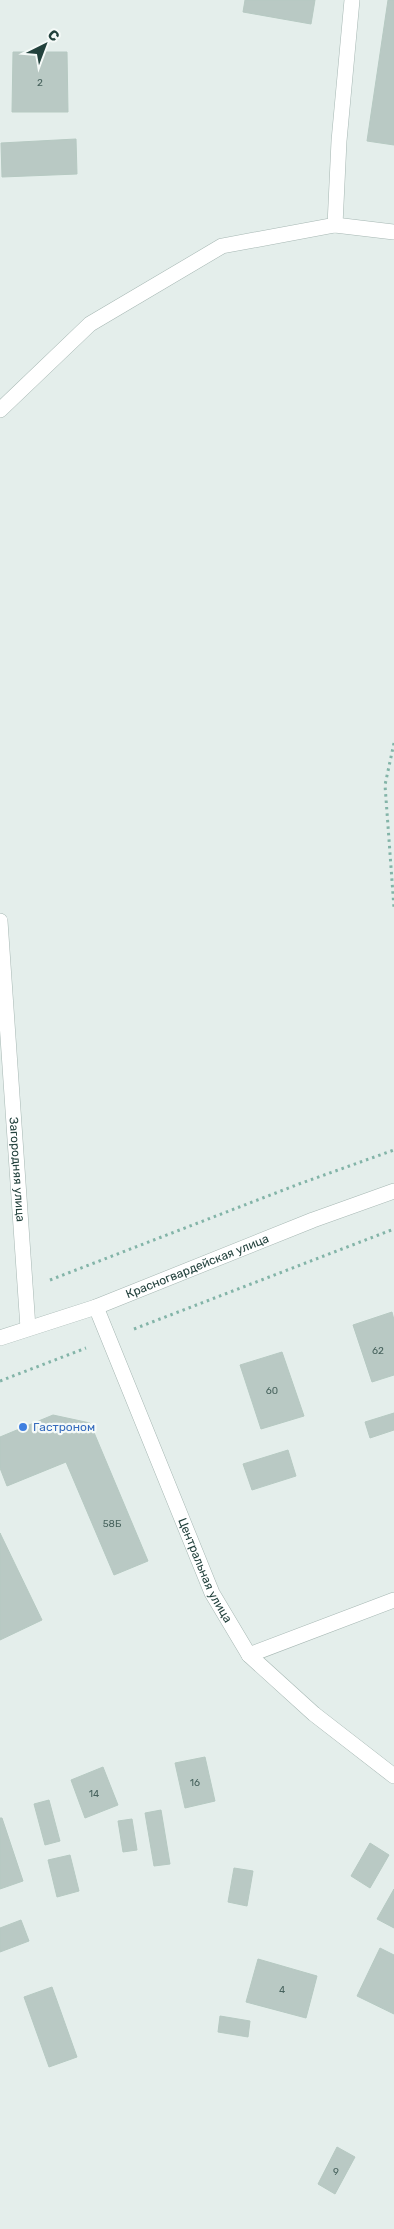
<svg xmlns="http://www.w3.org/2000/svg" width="394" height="2229" font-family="Rubik,sans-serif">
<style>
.building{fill:#b9c9c4;stroke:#b6c9c2}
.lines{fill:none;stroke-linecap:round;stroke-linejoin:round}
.minor-casing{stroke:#a6b7b3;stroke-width:16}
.path{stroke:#83b4a8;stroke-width:3;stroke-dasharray:2.5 4;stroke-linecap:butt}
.minor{stroke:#fff;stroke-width:15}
.shop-dot{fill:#3f7fe0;stroke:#f5faf8;stroke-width:2}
.labels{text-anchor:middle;stroke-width:4.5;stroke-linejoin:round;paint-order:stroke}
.number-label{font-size:10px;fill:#48635e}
.street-label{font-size:12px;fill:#22413c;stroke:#f5faf8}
.shop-label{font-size:12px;fill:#366cbe;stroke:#f5faf8;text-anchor:start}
</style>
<rect width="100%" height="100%" fill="#e4eeeb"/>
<path class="building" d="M245,0H315L311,24L243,12Z
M388,0H394V145L367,141Z
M13,52H67L68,112H12Z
M76,139L77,174L2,177L1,143Z
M392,1312L394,1320V1375L372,1382L353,1325Z
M282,1352L304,1416L261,1429L240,1365Z
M394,1413V1430L370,1438L365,1422Z
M53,1415L90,1423L148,1561L114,1575L66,1462L7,1486L0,1468V1437Z
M288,1450L296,1476L252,1490L243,1464Z
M0,1533L42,1620L0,1640Z
M205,1757L215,1801L185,1808L175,1763Z
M103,1767L118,1805L85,1818L71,1780Z
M49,1800L60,1841L45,1845L34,1804Z
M161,1810L170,1864L154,1866L145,1813Z
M0,1818H2L23,1881L0,1889Z
M132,1819L137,1850L123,1852L118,1821Z
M370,1843L389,1855L370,1888L351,1876Z
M70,1855L79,1891L57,1897L48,1860Z
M234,1868L253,1871L247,1906L228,1902Z
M394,1889V1928L377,1919Z
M21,1920L29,1941L0,1952V1928Z
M380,1948L394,1955V2014L357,1996Z
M258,1959L317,1976L306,2018L246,2002Z
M52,1987L77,2057L49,2067L24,1997Z
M220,2016L250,2021L248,2037L218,2032Z
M337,2147L355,2157L335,2194L318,2184Z"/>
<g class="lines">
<defs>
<g id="minor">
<path d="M335,225L394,232"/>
<path d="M0,410L90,324L222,246L335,225L339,141L352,0"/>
<path id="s1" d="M0,921L28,1328"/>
<path id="s2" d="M96,1307L212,1593L249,1655L314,1714L394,1776"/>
<path id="s3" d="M0,1338L96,1307L313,1220L394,1191"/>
<path d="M249,1655L394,1600"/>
</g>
</defs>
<use href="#minor" class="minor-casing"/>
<path class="path" d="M394,743L385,785L394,908
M50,1280L299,1184L394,1150
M134,1329L394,1229
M0,1381L86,1348"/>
<use href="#minor" class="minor"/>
</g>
<circle class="shop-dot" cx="23" cy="1427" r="5"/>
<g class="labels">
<g class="number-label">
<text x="40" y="86">2</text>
<text x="378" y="1354">62</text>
<text x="272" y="1394">60</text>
<text x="112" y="1527">58Б</text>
<text x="195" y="1786">16</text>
<text x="94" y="1797">14</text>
<text x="282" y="1993">4</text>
<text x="336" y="2175">9</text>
</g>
<g class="street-label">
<text dy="4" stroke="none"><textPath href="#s1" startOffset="249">Загородняя улица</textPath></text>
<text dy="4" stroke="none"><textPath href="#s3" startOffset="210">Красногвардейская улица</textPath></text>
<text dy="4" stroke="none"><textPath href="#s2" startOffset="285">Центральная улица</textPath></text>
</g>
<g class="shop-label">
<text x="33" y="1431">Гастроном</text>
</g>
</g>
<g transform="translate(45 45) rotate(42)" stroke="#f5faf8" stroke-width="4" paint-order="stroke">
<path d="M0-4L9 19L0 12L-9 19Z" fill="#22413c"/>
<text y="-8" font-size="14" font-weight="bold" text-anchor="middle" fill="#22413c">С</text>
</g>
</svg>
